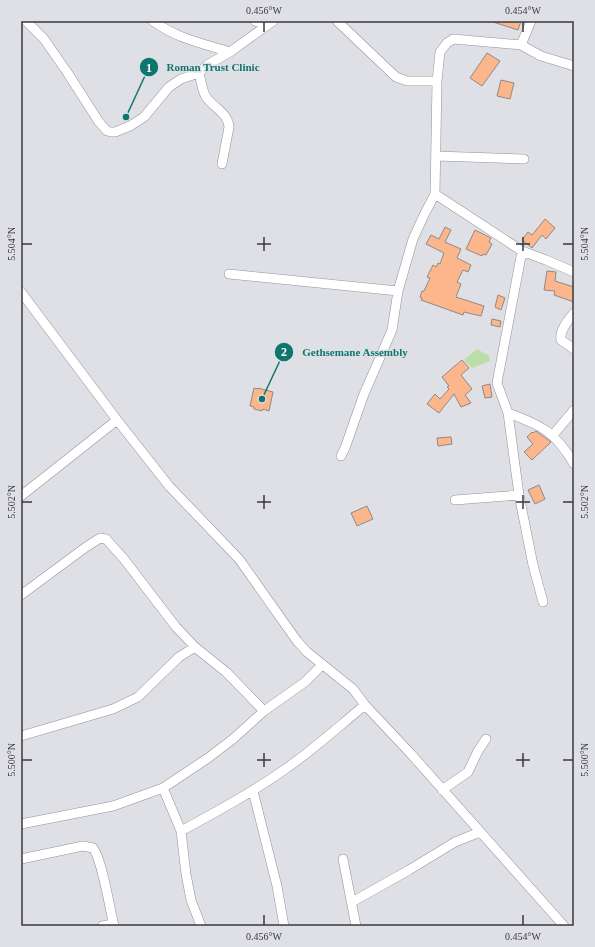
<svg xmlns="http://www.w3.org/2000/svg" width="595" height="947" font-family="Georgia,serif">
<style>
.green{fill:#bbdea8}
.building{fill:#fbb68c;stroke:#908986}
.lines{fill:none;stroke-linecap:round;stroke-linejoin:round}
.street-casing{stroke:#929299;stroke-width:10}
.street{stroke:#fff;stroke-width:9}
.ticks{fill:none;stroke:#3a3a3d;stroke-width:1.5}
.leader{fill:none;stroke:#0f766e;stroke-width:1.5}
.callout-dot{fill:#0f766e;stroke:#dfdfe6;stroke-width:1.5}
.mark-label{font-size:12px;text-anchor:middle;font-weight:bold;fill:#fff}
.callout-label{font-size:11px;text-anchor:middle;font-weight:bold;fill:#0f766e;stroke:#dfdfe6;stroke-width:3;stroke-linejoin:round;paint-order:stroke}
.neatline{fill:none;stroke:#3a3a3d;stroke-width:1.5}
.ticks-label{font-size:10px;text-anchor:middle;fill:#3a3a3d}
</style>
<rect width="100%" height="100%" fill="#dfdfe6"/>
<path class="green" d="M477,349L489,356L490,361L472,368L464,360Z"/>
<path class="building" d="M494,21H521L518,30L493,22Z
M487,53L500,61L482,86L470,78Z
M501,80L514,83L510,99L497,96Z
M545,219L555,228L546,239L542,235L532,248L522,240L528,232L532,235Z
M445,227L451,230L445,242L461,249L457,258L471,265L468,272L463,270L457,282L461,284L456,297L484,306L481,316L464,312L463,315L421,300L422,298L420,297L422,291H424L430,278L427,277L433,265L436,267L438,263L440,264L444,253L426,244L431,235L439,239Z
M475,230L491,238L489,242L492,244L486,255L483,254L482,256L466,249Z
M547,271L556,272L555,281L574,287V302L554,295L555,291L544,290Z
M498,295L505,298L501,310L495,307Z
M492,319L501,321L500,327L491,325Z
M462,360L469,368L461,375L472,389L465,395L471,403L461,407L454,394L439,413L427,404L435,394L440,399L449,389L447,387L449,386L442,377Z
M490,384L492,397L485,398L482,386Z
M254,388L258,389V388L273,392L269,411L263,409L262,411L254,409V407L250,406Z
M536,431L551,442L532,460L524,452L533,444L527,437L532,432L533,433Z
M451,437L452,444L438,446L437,438Z
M539,485L545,499L535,504L528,490Z
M367,506L373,519L357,526L351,513Z"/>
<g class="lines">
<defs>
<path id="street" d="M26,21L44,39L67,72L99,122L107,131L111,132H115L130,126L144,117L169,87L181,79L199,73L207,65L230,52L273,21
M153,21C178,39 201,43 230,52
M255,21L267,25
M337,21L396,77L407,81H437
M521,45L531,21
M199,73C201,81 202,90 206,97C214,108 228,113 229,127L222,164
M436,156L524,159
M435,194L522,251L546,260L574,272
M522,251L497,383L508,413L519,495L533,565L543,602
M229,274L398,291
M21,292L117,420L169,486L239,559L297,641L307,652L353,689L365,705L411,754L564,926
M574,313C568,320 559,331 561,340L574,349
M508,413C542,426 555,431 574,464
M553,435L574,410
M341,456L345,448L364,394L392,330L398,291L413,239L424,215L435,194L437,81L440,52L447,43L453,39L521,45L541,56L574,66
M21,496L117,420
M455,500L519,495
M21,595L86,547L100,538L106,539L124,559L176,627L195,647L226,672L264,711
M21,736L113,709L138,697L179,657L195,647
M163,788L181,831L186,874L191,900L201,926
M442,790L468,772L478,751L486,739
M253,791L277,886L284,926
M21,824L113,806L163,788L208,758L233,739L264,711L305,682L322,665
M181,831C216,812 251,793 284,770C312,751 338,727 365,705
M21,859L83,846L93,848C102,859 110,910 114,926
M343,859L356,926
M352,902L409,870L455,842L480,832
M102,926L113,924"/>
</defs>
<use href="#street" class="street-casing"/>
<use href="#street" class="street"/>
</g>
<path class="ticks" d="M264,22V32M523,22V32M264,237V251M523,237V251M22,244H32M257,244H271M516,244H530M563,244H573M264,495V509M523,495V509M22,502H32M257,502H271M516,502H530M563,502H573M264,753V767M523,753V767M22,760H32M257,760H271M516,760H530M563,760H573M264,915V925M523,915V925"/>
<path class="leader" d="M126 117L149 67M262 399L284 352"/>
<g class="callout-dot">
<circle cx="126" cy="117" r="4"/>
<circle cx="262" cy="399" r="4"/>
<circle cx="149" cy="67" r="10"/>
<circle cx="284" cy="352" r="10"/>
</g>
<g class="mark-label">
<text x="149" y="72">1</text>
<text x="284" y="356">2</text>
</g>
<g class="callout-label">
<text x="213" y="71">Roman Trust Clinic</text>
<text x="355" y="356">Gethsemane Assembly</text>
</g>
<rect width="595" height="947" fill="none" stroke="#dfdfe6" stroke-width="44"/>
<rect x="22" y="22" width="551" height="903" class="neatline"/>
<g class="ticks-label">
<text x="264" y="14">0.456°W</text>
<text x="523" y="14">0.454°W</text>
<text transform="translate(11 244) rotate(-90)" y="4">5.504°N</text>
<text transform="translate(584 244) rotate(-90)" y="4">5.504°N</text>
<text transform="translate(11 502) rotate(-90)" y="4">5.502°N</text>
<text transform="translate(584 502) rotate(-90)" y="4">5.502°N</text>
<text transform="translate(11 760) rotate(-90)" y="4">5.500°N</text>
<text transform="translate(584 760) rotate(-90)" y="4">5.500°N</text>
<text x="264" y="940">0.456°W</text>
<text x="523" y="940">0.454°W</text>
</g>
</svg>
